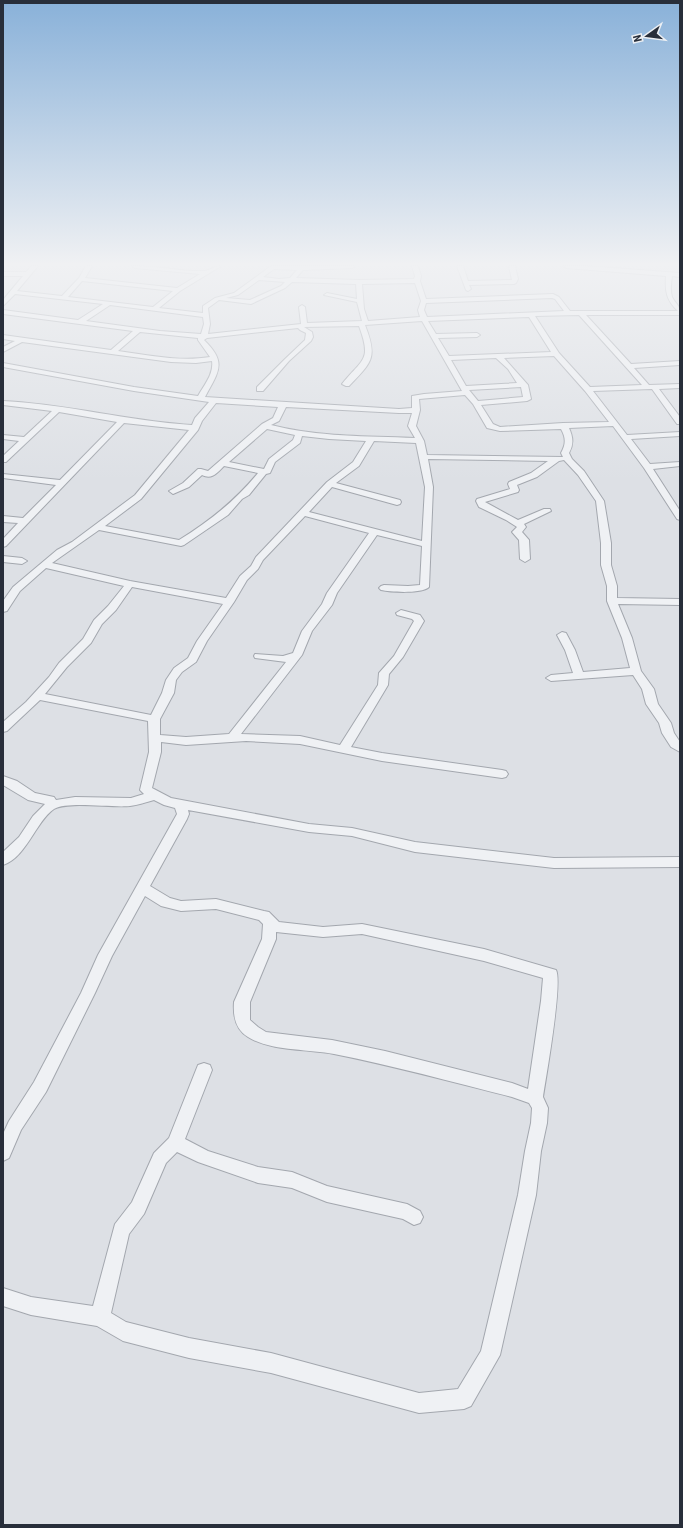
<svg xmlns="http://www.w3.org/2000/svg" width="683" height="1528" font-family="'Roboto Condensed',sans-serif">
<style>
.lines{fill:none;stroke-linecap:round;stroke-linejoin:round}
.minor-casing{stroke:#a3a7ae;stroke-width:2}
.minor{fill:#eff1f4;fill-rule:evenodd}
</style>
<rect width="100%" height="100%" fill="#dde0e5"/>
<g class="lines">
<defs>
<path id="minor" d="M32,266H38L17,291L62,296L79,278L86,266H92L85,278L177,288L200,274L135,268L132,266C156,265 180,272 204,271C210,271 213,266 221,266L180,291L159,308L203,313V306L215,298L234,293L271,266H355L352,268L303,270L296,278L359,280L414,279L415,276L412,266H418L421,276L420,281L426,299L553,294L559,297L570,311H678C666,300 665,291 666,276L566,268L563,266H586L680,273V277L672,276C671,283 670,290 672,297C676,305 680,304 680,315H586L631,364L680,361V365L634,368L649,385L680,384V388L659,389L680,417V424H677L652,389L593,391L627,435L680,432V436L631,439L650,464L680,462V466L653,469L680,511V520L677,519L644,468L613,426L569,428C573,437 574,444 569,453L572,459L584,471L604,501L611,543V565L617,586V598L680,599V605L618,604L632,638L641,671L654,689L658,704L671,723L674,733L680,742V752L671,747L662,733L659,723L646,704L642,689L633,675L551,681L546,678L551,675L573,673L565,650L557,635L562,632L566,633L575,650L583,672L630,668L622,638L607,601V586L601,565V543L596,501L578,475L564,460L559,461L537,477L517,485L519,490L518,492L485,502L518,520L544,509H550L551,511L524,524L526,527L522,532L529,540L530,559L525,562L520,559L519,540L512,532L517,527L506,520L479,507L476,501L477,499L510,489L508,484L509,482L531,473L548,461L428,459L433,487L429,587C422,594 390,592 381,590L379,588L381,586L384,585L408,586L420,585L422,546L377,535L337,593L332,605L312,631L302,655L241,734L300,736L340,745L378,685L379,673L394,656L414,621L412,619L397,615L396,613L401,610L420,615L424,621L403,657L389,674L388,685L351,747L382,753L502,770L506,771L508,774L506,777L502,778L382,761L300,744L246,741L186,745L161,742V752L152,788L171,798L309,824L352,828L415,842L554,858L680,857V867L554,868L415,852L352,836L309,832L188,810L189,814L187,819L150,886L170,898L181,901L216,899L264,911L269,912L279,922L323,927L362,924L484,949L556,970C563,982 546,1077 543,1097L548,1108L547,1123L541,1151L536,1195L500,1355L471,1406L464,1409L419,1413L271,1373L189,1358L123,1341L97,1326L31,1315L3,1306V1288L31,1297L93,1306L115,1224L132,1202L154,1153L169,1138L196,1070L198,1065L204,1063L210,1065L212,1070L185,1139L208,1151L258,1167L292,1172L327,1186L407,1204L420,1211L423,1217L420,1223L414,1225L403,1219L327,1202L292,1188L258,1183L198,1162L177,1152L166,1163L144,1214L129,1234L111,1313L126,1322L189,1338L271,1353L419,1393L458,1389L481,1351L518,1195L525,1151L531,1123L532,1108L529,1103L512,1097C453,1082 394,1066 334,1054C308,1049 270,1051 248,1037C235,1029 233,1016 234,1002L262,939L263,924L259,920L216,909L181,911L161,906L145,896L112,956L95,993L46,1092L21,1130L9,1158L3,1161V1134L9,1121L34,1082L81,993L98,955L177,814L175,808L164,805L154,800C146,802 138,805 130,806C113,808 67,801 54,809C36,821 26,858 3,865V852L19,837L33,816L45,804L28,800L3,785V776L17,781L35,793L54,797L56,800L75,797L131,798L144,794L140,790L149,752L148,721L40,700L7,731L3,732V722L26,702L49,677L59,663L83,639L94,620L108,606L124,586L46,568L20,591L7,611L3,612V601L13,587L57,550L72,542L135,495L189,430L124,423L6,546L3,547V539L18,523L3,522V516L23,518L56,485L3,478V474L60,480L117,422L59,412L6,462H3V456L19,441L3,439V435L24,437L52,411L3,405V401C67,404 128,421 192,425L195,418L209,402L134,391L3,367V363L134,387L198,396C204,385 214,374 212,361L196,363L171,362L22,342L3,352V347L15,341L3,339V335L111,350L133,331L3,314V310L78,320L103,304L15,294L3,306V300L23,276H3V272H26ZM274,269L297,270L290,278L279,279L263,277ZM259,280L285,282L281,286L250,300L226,298L238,295ZM82,281L173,291L153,307L68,297ZM292,282L356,284L357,299L327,293L324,295L357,302L362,321L307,323L305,307L302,305L299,307L301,324L208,334L210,324L208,308L219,300L251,304L285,288ZM415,283L421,301L418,310L420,317L368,321L364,309L362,284ZM552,298L555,299L564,311L427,317L424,310L426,303ZM110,305L203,317L204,324L201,334L160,331L86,321ZM579,315L642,385L590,387L559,353L535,316ZM529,317L551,352L449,356L438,338L477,337L480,335L477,333L436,334L428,321ZM422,321L462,391L424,394L412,396V408L399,409L205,397C218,372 228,363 204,340L207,338L298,328L300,330L306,333L305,340L285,359L257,387V391H263L289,361L311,341L313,337L312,332L304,327L359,326C372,361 363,358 342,384L346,386H349C372,362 378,358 365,325ZM140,332L198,338V340L210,357C179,362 148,355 118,351ZM554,356L585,391L609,422L563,423L500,427L493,424L481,405L527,401L531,399L528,385L504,358ZM496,358L508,369L517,383L466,386L451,360ZM521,387L523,397L478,401L469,390ZM465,395L473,404L487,428L500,431L561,429C566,438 566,444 561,453L563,457L427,455L424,441L416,426L420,410L419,399ZM216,403L278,407L273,418L262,424L208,471L201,469H198L183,483L169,491L173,494L189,487L202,475C212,480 217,473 224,466L258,473C235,501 210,521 179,540L105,526L141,499L198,430L202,421ZM286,407L399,413H412L408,426L415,438C367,436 318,437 271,425L279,421ZM267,429L295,435L293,440L269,459L264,469L229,462ZM302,436L329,439L366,441L353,462L327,482L256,557L251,566L240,576L226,598L130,581L52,563L99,530L181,546L184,545L228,515L242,499L249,495L266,474L270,473L275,462L300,443ZM374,441L416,443L425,487L422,541L309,512L332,487L397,505L400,504L401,502L400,500L336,483L359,466ZM305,516L369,533L327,593L322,604L302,631L293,653L283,656L255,654L254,656L255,658L286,662L229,734L186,737L160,735V719L174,693L176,680L182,672L196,662L207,641L234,602L247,580L258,569L263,560ZM132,587L223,604L197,641L188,658L174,668L166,680L162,693L151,715L45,694L67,667L91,643L102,624L116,610ZM276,932L323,937L362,934L484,961L543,978L541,1001L528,1089L512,1083L385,1051L332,1040L266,1032L258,1027L250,1020V1002L276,939Z
M457,266H463L468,281L512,280L509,266H515L518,279L516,283L514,284L469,285L471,289L468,291L466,290Z
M3,556L22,558L27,561L22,564L3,562Z"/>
</defs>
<use href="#minor" class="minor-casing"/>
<use href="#minor" class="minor"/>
</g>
<linearGradient id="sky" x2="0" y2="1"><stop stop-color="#89b1d9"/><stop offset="0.55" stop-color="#f0f1f3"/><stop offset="1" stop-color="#f0f1f3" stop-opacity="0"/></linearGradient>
<rect width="683" height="480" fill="url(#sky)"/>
<rect width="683" height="1528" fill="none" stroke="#282e3a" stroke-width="8"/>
<g transform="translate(647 36) rotate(256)" stroke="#eceff3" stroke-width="3" paint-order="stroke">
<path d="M0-3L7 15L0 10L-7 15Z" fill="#282e3a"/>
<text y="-6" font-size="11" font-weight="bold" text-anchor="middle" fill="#282e3a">N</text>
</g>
</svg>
